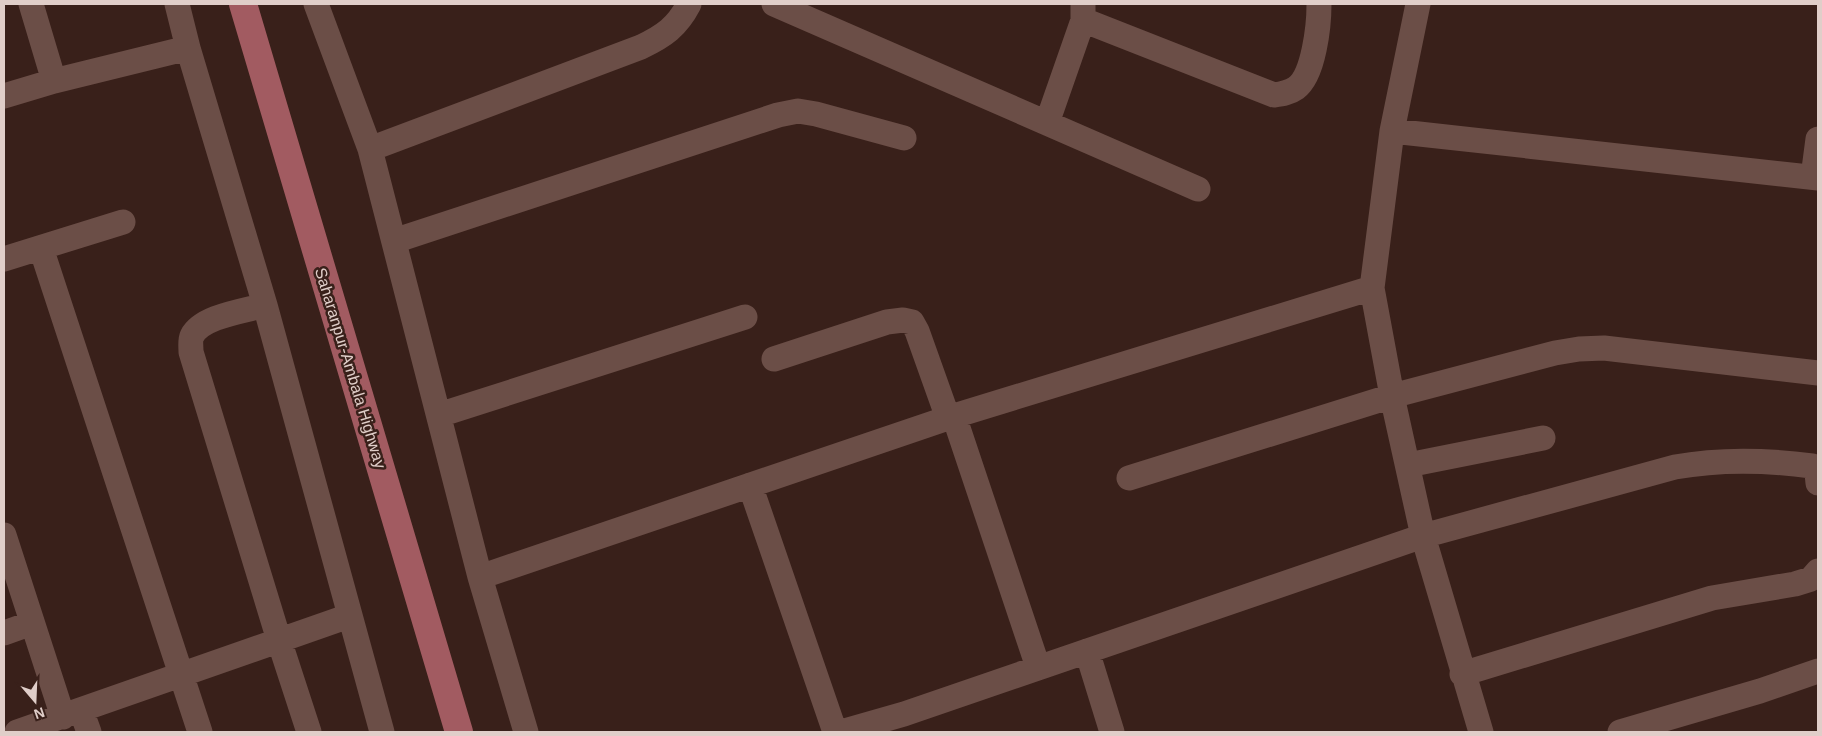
<svg xmlns="http://www.w3.org/2000/svg" width="1822" height="736" font-family="Helvetica,sans-serif">
<style>
.lines{fill:none;stroke-linecap:round;stroke-linejoin:round}
.minor{stroke:#6b4e47;stroke-width:25}
.primary{stroke:#a25b61;stroke-width:28}
.labels{text-anchor:middle;stroke-width:5;stroke-linejoin:round;paint-order:stroke}
.street-label{font-size:16px;fill:#e0cec9;stroke:#39201a}
</style>
<rect width="100%" height="100%" fill="#39201a"/>
<g class="lines">
<path class="minor" d="M31,4L54,81
M177,4L188,48L265,305L382,732
M316,4L370,149L480,577L526,732
M774,4L1198,189
M1418,4L1392,131L1372,288L1392,396L1423,536L1481,732
M1083,20L1274,95C1282,94 1289,93 1296,88C1314,75 1319,25 1319,4
M4,96L54,81L188,48
M1047,123L1083,20V4
M1392,131L1818,178
M370,149L641,47C664,36 677,27 689,4
M1813,177L1818,139
M394,241L778,115L798,111L816,114L904,138
M41,248L200,732
M4,259L123,222
M265,305C245,311 202,316 192,336C190,340 191,347 191,352L279,640L309,732
M774,359L887,322L903,320L912,322L917,331L948,418
M439,415L745,317
M954,416L1038,667
M1408,465L1543,438
M1129,478L1392,396L1555,353L1579,349L1604,348L1818,373
M750,485L835,732
M4,535L63,717
M480,577L954,416L1372,288
M4,633L32,623
M1087,651L1112,732
M1462,674L1712,598L1795,584L1811,579L1818,571
M81,710L89,732
M17,732L349,616
M841,732L904,714L1423,536L1675,467C1719,459 1767,460 1812,466L1817,473L1818,483
M1620,732L1760,691L1818,671"/>
<path class="primary" d="M243,4L459,732"/>
</g>
<g class="labels">
<g class="street-label">
<text transform="translate(351 368) rotate(73)" y="6">Saharanpur-Ambala Highway</text>
</g>
</g>
<rect width="1822" height="736" fill="none" stroke="#e0cec9" stroke-width="10"/>
<g transform="translate(35 701) rotate(161)" stroke="#39201a" stroke-width="4" paint-order="stroke">
<path d="M0-4L9 19L0 12L-9 19Z" fill="#e0cec9"/>
<text y="-8" font-size="14" font-weight="bold" text-anchor="middle" fill="#e0cec9">N</text>
</g>
</svg>
